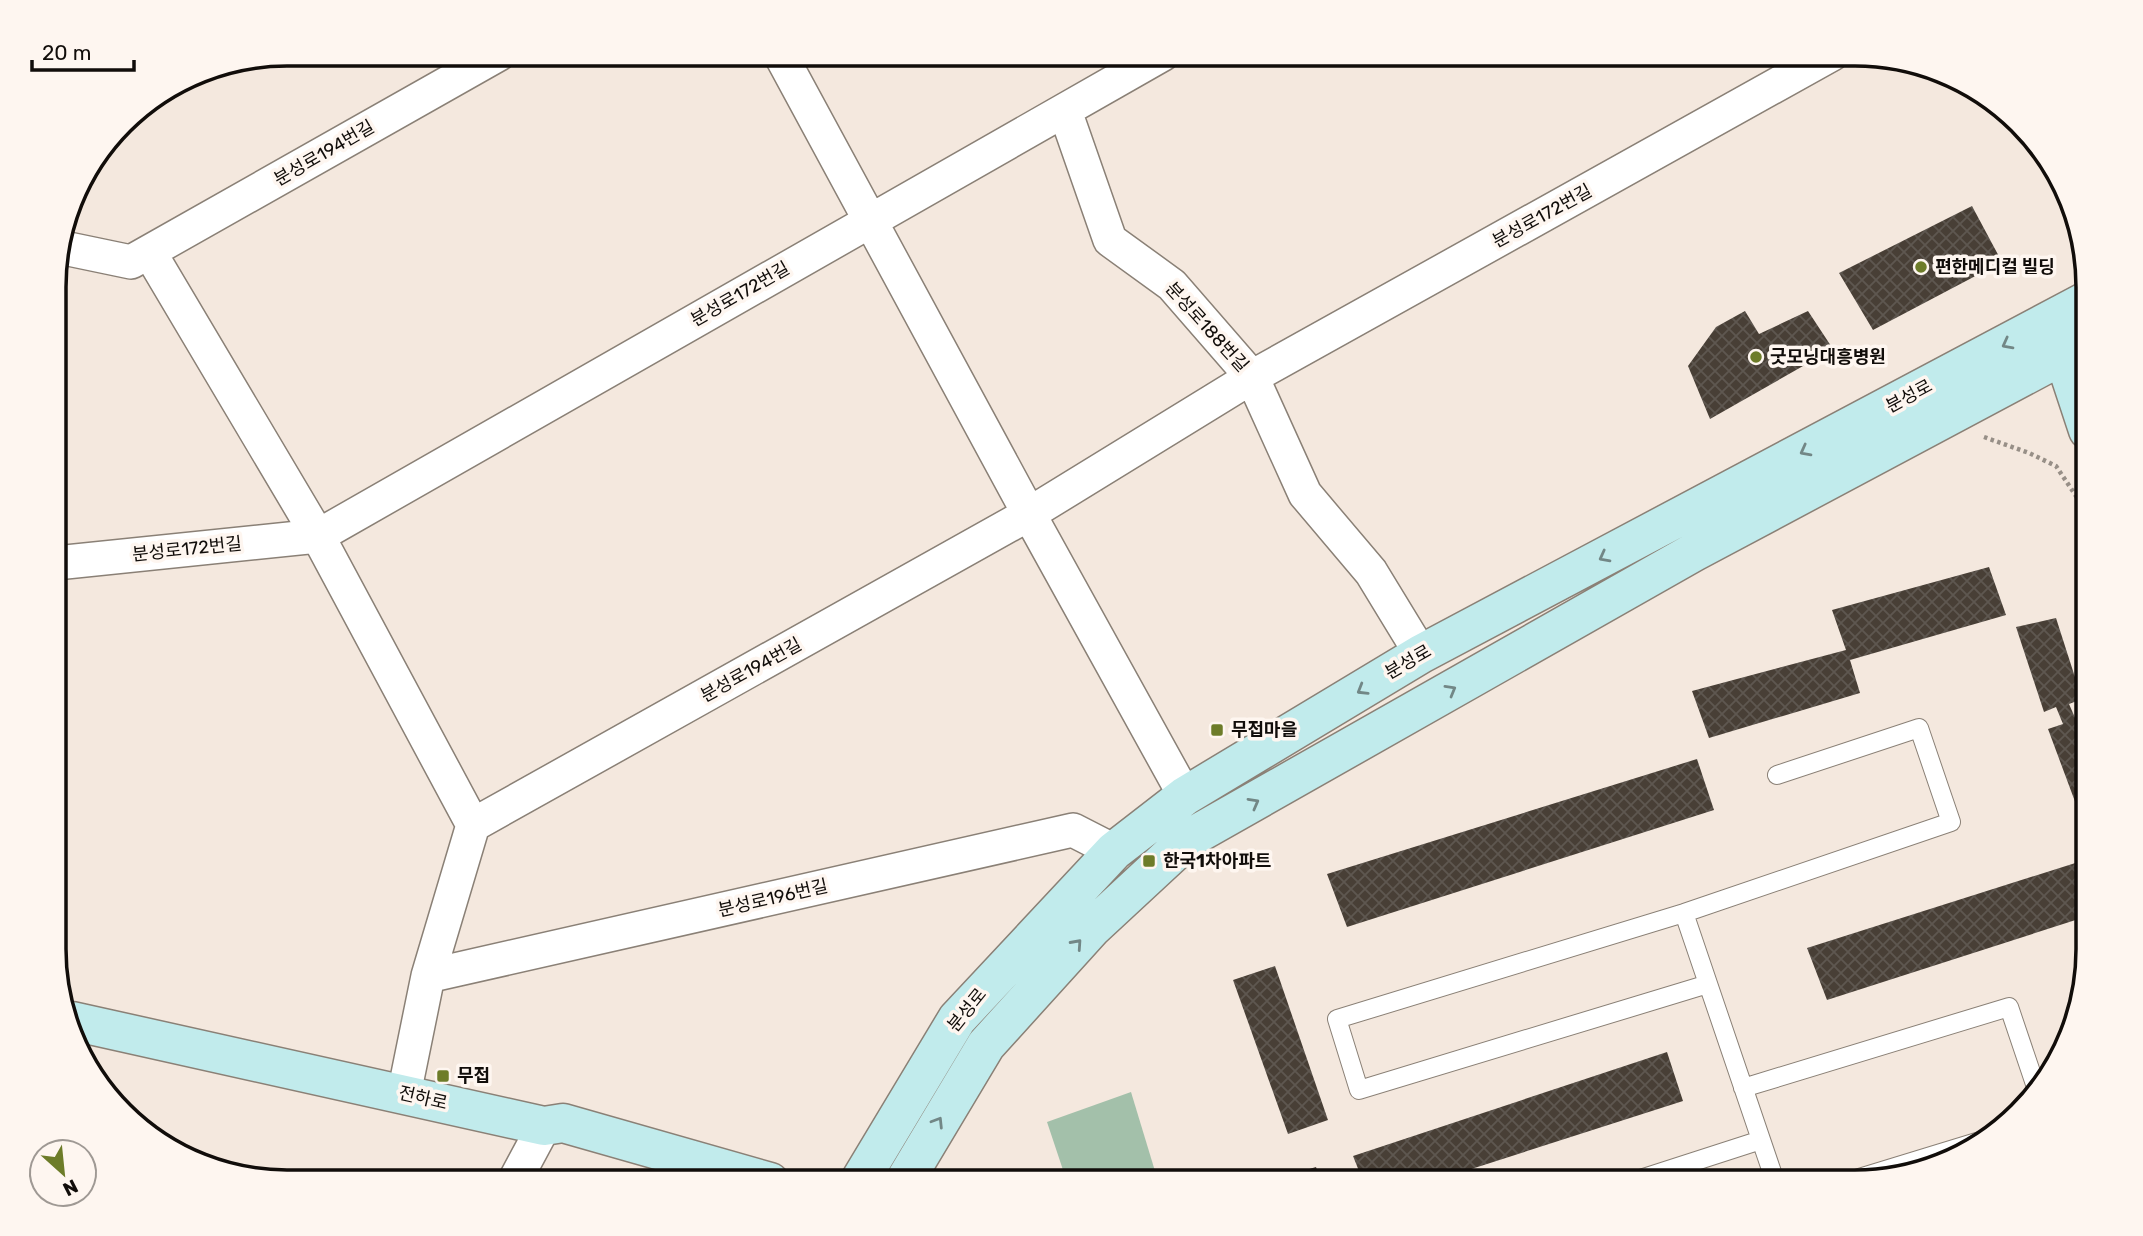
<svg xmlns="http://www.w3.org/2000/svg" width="2143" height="1236" font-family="Rubik,'Noto Sans KR',sans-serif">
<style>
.grass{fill:#a3c0aa}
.building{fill:url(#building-cross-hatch)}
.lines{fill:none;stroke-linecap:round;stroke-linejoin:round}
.lane-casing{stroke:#8a8076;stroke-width:20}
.street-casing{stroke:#8a8076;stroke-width:36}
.secondary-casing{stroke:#8a8076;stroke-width:41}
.path{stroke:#978f87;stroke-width:4.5;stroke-dasharray:3.5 3.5;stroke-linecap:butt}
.lane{stroke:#fff;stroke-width:18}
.street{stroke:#fff;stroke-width:33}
.secondary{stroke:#c1ebec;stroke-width:38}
.oneway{stroke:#728786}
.poi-dot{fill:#6d7c29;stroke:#fef6f0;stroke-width:2.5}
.labels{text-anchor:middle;stroke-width:7;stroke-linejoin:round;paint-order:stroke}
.street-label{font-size:18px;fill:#110d0a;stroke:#fef6f0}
.poi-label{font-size:18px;font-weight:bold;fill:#110d0a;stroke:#fef6f0;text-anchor:start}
.rim{fill:none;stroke:#110d0a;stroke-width:3.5}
</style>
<defs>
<pattern id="building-cross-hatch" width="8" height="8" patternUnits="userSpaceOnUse" patternTransform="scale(1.75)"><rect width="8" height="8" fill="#483f36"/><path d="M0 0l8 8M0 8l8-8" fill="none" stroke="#5e5750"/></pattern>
</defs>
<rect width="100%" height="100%" fill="#f4e8de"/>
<path class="grass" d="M1131,1092L1158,1181L1067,1182L1047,1122Z"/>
<path class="building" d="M1972,206L2002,262L1873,330L1839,273Z
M1745,311L1759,334L1808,311L1833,349L1710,419L1688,366L1716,327Z
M1989,567L2006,615L1850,660L1860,693L1709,738L1692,691L1846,650L1832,610Z
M2056,618L2082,699L2069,704L2076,720L2087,715L2088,718V811L2080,815L2048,729L2063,724L2056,707L2044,712L2016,627Z
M1697,759L1714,810L1347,927L1327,874Z
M2088,859V916L1827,1000L1807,948Z
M1275,966L1328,1120L1288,1134L1233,980Z
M1667,1052L1683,1101L1434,1181H1363L1353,1156Z
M1316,1167L1321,1181H1269Z"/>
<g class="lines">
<defs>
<path id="lane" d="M1684,913L1775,1181
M1708,984L1359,1090L1337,1019L1684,913L1951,822L1919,728L1777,775
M1743,1088L2009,1007L2036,1087
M1634,1181L1761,1140
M1849,1181L1983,1140"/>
<path id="street" d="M780,54L1029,514L1185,796
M1065,111L1110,240L1172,285L1252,377L1305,494L1371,572L1421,654
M59,247L131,262L499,54
M150,253L318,536L473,825
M56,563L318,536L1163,54
M473,825L1029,514L1252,377L1832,54
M428,976L1073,830L1114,851
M404,1094L428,976L473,825
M514,1182L544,1126"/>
<path id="secondary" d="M2056,333L2088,430
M72,1021L544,1126L563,1123L770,1182
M859,1182L957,1019L1114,851L1185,796L1421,654L2088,300
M904,1182L986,1045L1092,928L1188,839L1694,552L2088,342"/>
</defs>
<use href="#lane" class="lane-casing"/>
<use href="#street" class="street-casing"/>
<use href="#secondary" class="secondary-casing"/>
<path class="path" d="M1984,437L2029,453L2056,466L2088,514"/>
<use href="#lane" class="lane"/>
<use href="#street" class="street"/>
<use href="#secondary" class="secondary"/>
</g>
<defs><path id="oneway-chevron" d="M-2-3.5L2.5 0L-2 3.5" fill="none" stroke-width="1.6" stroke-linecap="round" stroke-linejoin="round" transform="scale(1.75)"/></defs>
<g class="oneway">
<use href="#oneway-chevron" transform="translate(2007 344) rotate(152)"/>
<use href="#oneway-chevron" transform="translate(1805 451) rotate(152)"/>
<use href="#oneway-chevron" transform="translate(1604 557) rotate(152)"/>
<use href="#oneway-chevron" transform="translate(1362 690) rotate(149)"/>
<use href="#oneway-chevron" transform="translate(1451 690) rotate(-30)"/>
<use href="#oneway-chevron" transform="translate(1254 803) rotate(-29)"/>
<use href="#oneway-chevron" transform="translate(1077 944) rotate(-48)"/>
<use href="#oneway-chevron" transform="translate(938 1122) rotate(-58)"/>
</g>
<g class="poi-dot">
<circle cx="1921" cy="267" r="7"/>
<circle cx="1756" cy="357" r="7"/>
<rect x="1210" y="723" width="14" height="14" rx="3.5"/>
<rect x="1142" y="854" width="14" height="14" rx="3.5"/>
<rect x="436" y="1069" width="14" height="14" rx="3.5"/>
</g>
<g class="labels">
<g class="street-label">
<text transform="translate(324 153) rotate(-30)" y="6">분성로194번길</text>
<text transform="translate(1542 216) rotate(-29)" y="6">분성로172번길</text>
<text transform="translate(740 294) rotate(-30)" y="6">분성로172번길</text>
<text transform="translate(1207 327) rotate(48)" y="6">분성로188번길</text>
<text transform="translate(1909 396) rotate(-28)" y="6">분성로</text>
<text transform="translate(187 549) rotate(-6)" y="6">분성로172번길</text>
<text transform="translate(1408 662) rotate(-30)" y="6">분성로</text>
<text transform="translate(751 670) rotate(-29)" y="6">분성로194번길</text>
<text transform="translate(773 898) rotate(-13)" y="6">분성로196번길</text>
<text transform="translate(967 1010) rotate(-51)" y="6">분성로</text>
<text transform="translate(423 1098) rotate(13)" y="6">전하로</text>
</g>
<g class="poi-label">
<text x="1935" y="273">편한메디컬 빌딩</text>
<text x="1770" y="363">굿모닝대흥병원</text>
<text x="1231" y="736">무접마을</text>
<text x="1163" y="867">한국1차아파트</text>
<text x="457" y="1082">무접</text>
</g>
</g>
<path d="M0 0H2143V1236H0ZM287 66H1855A221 221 0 0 1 2076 287V949A221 221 0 0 1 1855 1170H287A221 221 0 0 1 66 949V287A221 221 0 0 1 287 66Z" fill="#fef6f0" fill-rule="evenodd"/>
<path class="rim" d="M287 66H1855A221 221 0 0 1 2076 287V949A221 221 0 0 1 1855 1170H287A221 221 0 0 1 66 949V287A221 221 0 0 1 287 66Z"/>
<g transform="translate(63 1173) rotate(153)"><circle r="33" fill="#fef6f0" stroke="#9f9994" stroke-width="2"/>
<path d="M0-5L12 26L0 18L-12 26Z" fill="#6d7c29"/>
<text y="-10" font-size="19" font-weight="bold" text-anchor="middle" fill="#110d0a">N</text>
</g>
<path d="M32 60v10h102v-10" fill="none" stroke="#110d0a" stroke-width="3.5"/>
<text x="42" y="60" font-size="21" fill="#110d0a" stroke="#fef6f0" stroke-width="5" paint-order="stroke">20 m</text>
</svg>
